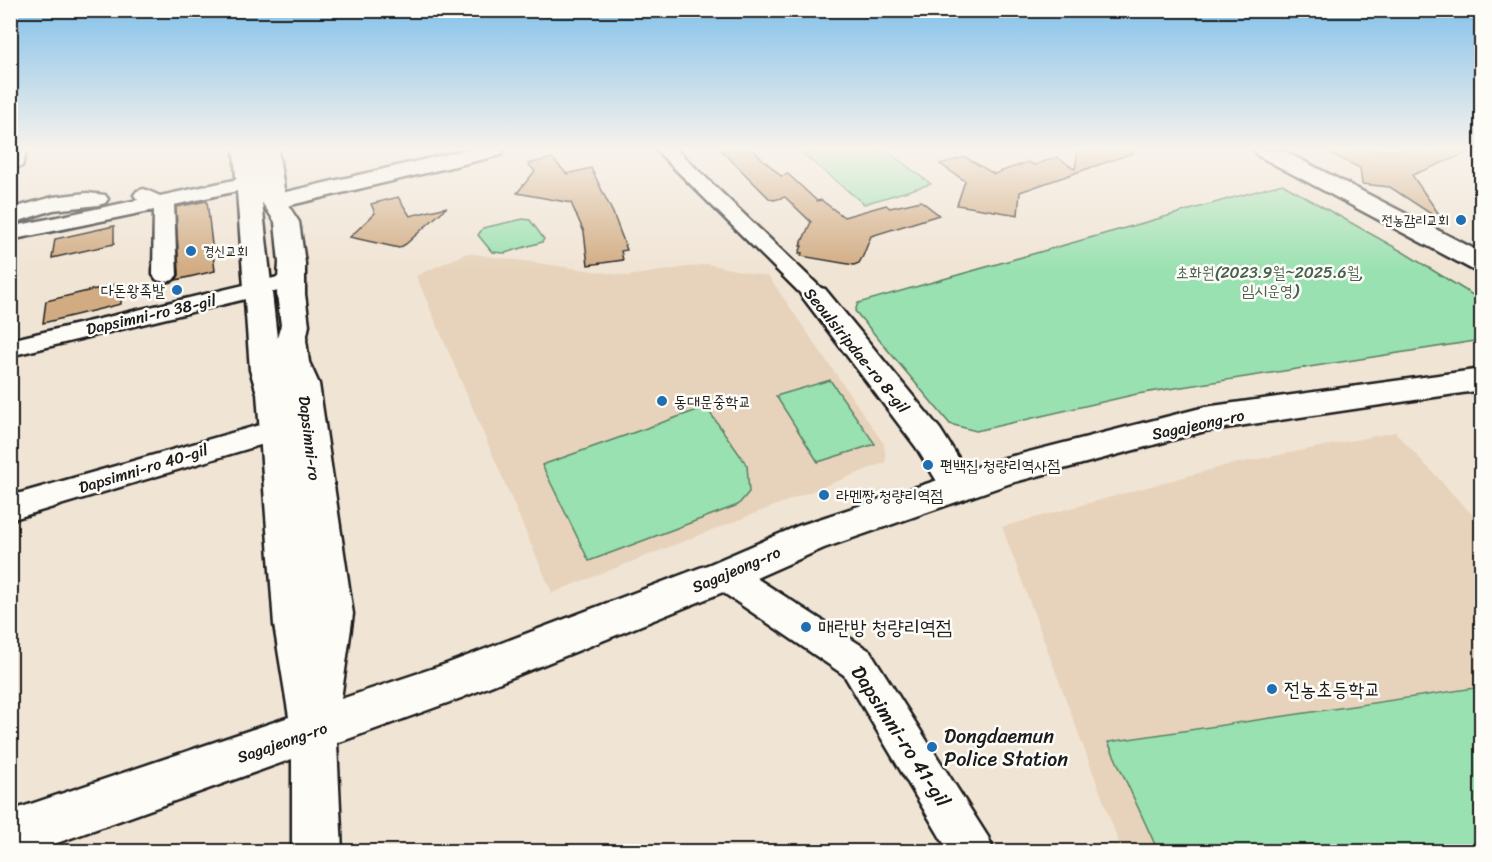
<svg xmlns="http://www.w3.org/2000/svg" width="1492" height="862" font-family="Sriracha,'Poor Story',sans-serif">
<style>
.built{fill:#e7d3bb}
.green{fill:#99e1b0;stroke:#5a7e66;stroke-width:1.5}
.building{fill:#d1ab82;stroke:#1c1c1c;stroke-width:1.5}
.lines{fill:none;stroke-linecap:round;stroke-linejoin:round}
.minor-casing{stroke:#1c1c1c;stroke-width:5}
.tertiary-casing{stroke:#1c1c1c;stroke-width:5}
.secondary-casing{stroke:#1c1c1c;stroke-width:5}
.minor{fill:#fdfcf7;fill-rule:evenodd}
.tertiary{fill:#fdfcf7;fill-rule:evenodd}
.secondary{fill:#fdfcf7;fill-rule:evenodd}
.poi-dot{fill:#1f6fb2;stroke:#fdfcf7;stroke-width:2}
.labels{text-anchor:middle;stroke-width:5;stroke-linejoin:round;paint-order:stroke}
.far-poi-label{font-size:14px;fill:#1c1c1c;stroke:#fdfcf7;text-anchor:end}
.park-label{font-size:16px;fill:#486150;stroke:#fdfcf7}
.poi-label{font-size:16px;fill:#1c1c1c;stroke:#fdfcf7;text-anchor:start}
.street-label{font-size:16px;fill:#1c1c1c;stroke:#fdfcf7}
.near-poi-label{font-size:20px;fill:#1c1c1c;stroke:#fdfcf7;text-anchor:start}
.near-street-label{font-size:20px;fill:#1c1c1c;stroke:#fdfcf7}
</style>
<rect width="100%" height="100%" fill="#f0e4d4"/>
<filter id="ink" filterUnits="userSpaceOnUse"><feTurbulence type="fractalNoise" baseFrequency=".0167" numOctaves="2"/><feDisplacementMap in="SourceGraphic" scale="12" xChannelSelector="R" yChannelSelector="G"/><feConvolveMatrix kernelMatrix="1 2 1 2 8 2 1 2 1" color-interpolation-filters="sRGB"/></filter>
<g filter="url(#ink)">
<path class="built" d="M467,253L628,276L707,264L769,277L884,444L886,462L552,593L416,276Z
M1395,432L1481,524V851H1122L1002,527L1224,466Z"/>
<path class="green" d="M817,150H885L931,184L864,204L803,154Z
M1282,184L1403,252L1481,300V340L1137,394L976,431L950,424L855,311L858,303Z
M523,219L530,220L544,239L542,242L505,253L492,252L478,235L483,228Z
M830,380L875,444L818,462L776,396Z
M706,407L747,465L749,492L738,505L589,561L542,465Z
M1481,687V851H1158L1108,742Z"/>
<path class="building" d="M721,150H753L781,176L788,174L817,201L821,200L844,217L886,205L890,208L921,201L939,215L871,236L863,256L859,263L854,265L801,256L802,253H799L802,246H800L811,222L785,197L774,200L770,199Z
M1078,150H1133V153L1020,192L1018,215L957,205L965,181L940,164L965,157L994,174L1028,162L1034,165L1057,157L1075,169Z
M1324,150H1472V151L1412,175L1445,223L1390,187L1362,184L1360,168Z
M552,158L567,174L591,168L613,213L627,250L621,251L623,260L588,265L584,232L571,203L517,193L535,171L528,164Z
M398,197L410,216L447,207L406,244L399,248L350,237L375,213L371,204Z
M207,201L215,271L176,280L179,275L176,207Z
M114,226V244L52,258L55,239Z
M121,283V304L43,323L46,301Z"/>
<g class="lines">
<defs>
<path id="minor" d="M10,150H27L22,166L10,169Z
M656,150H677L823,290L827,295L823,300L815,302L807,300Z
M248,177L255,179L258,183L255,187L174,205L177,275L173,280L165,282L157,280L153,275L154,210L10,240V227L138,200L134,195L137,191L144,189L160,196Z
M87,193L105,195L108,199L105,203L98,205L53,210L10,224V210L13,208L53,197Z
M291,274L299,276L303,281L299,286L10,356V340Z
M277,420L287,423L291,430L287,437L10,520V496Z
M724,561L736,565L870,651L988,837L994,852H949L844,675L712,585L707,575L712,565Z"/>
<path id="tertiary" d="M465,150H504L501,155L274,209L265,207L262,202L265,197Z
M1254,150H1282L1482,253V272L1473,270L1257,155Z
M815,287L825,289L940,429L976,486L970,496L958,499L946,496L916,447L801,295L805,289Z"/>
<path id="secondary" d="M234,150H278L286,202L299,222L305,263V294L309,325L306,340L309,362L319,384L353,614L341,699L446,664L710,564L798,526L1005,458L1205,407L1482,369V390L1205,431L1011,483L824,548L738,586L461,698L337,743L342,852H292V759L32,852H10V811L289,717L274,625L257,393L250,370ZM259,175L262,202L275,222L279,263L277,294L281,325L277,338Z"/>
</defs>
<use href="#minor" class="minor-casing"/>
<use href="#tertiary" class="tertiary-casing"/>
<use href="#secondary" class="secondary-casing"/>
<use href="#minor" class="minor"/>
<use href="#tertiary" class="tertiary"/>
<use href="#secondary" class="secondary"/>
</g>
</g>
<linearGradient id="sky" x2="0" y2="1"><stop stop-color="#83c1ea"/><stop offset="0.55" stop-color="#f8f3ec"/><stop offset="1" stop-color="#f8f3ec" stop-opacity="0"/></linearGradient>
<rect width="1492" height="271" fill="url(#sky)"/>
<g class="poi-dot">
<circle cx="1461" cy="220" r="6"/>
<circle cx="191" cy="251" r="6"/>
<circle cx="177" cy="290" r="6"/>
<circle cx="662" cy="401" r="6"/>
<circle cx="928" cy="465" r="6"/>
<circle cx="824" cy="495" r="6"/>
<circle cx="806" cy="627" r="6"/>
<circle cx="1272" cy="689" r="6"/>
<circle cx="932" cy="747" r="6"/>
</g>
<g class="labels">
<g class="far-poi-label">
<text x="1449" y="225">전농감리교회</text>
<text x="203" y="256" text-anchor="start">경신교회</text>
</g>
<g class="park-label">
<text x="1270" y="278">초화원(2023.9월~2025.6월,<tspan x="1270" dy="18">임시운영)</tspan></text>
</g>
<g class="poi-label">
<text x="165" y="296" text-anchor="end">다돈왕족발</text>
<text x="674" y="407">동대문중학교</text>
<text x="940" y="471">편백집 청량리역사점</text>
<text x="836" y="501">라멘짱 청량리역점</text>
</g>
<g class="street-label">
<text transform="translate(151 314) rotate(-13)" y="6">Dapsimni-ro 38-gil</text>
<text transform="translate(857 350) rotate(51)" y="6">Seoulsiripdae-ro 8-gil</text>
<text transform="translate(1198 424) rotate(-12)" y="6">Sagajeong-ro</text>
<text transform="translate(310 438) rotate(83)" y="6">Dapsimni-ro</text>
<text transform="translate(143 468) rotate(-17)" y="6">Dapsimni-ro 40-gil</text>
<text transform="translate(736 569) rotate(-23)" y="6">Sagajeong-ro</text>
<text transform="translate(282 742) rotate(-19)" y="6">Sagajeong-ro</text>
</g>
<g class="near-poi-label">
<text x="818" y="634">매란방 청량리역점</text>
<text x="1284" y="696">전농초등학교</text>
<text x="944" y="743">Dongdaemun<tspan x="944" dy="23">Police Station</tspan></text>
</g>
<g class="near-street-label">
<text transform="translate(901 736) rotate(57)" y="7">Dapsimni-ro 41-gil</text>
</g>
</g>
<rect width="1492" height="862" fill="none" stroke="#fdfcf7" stroke-width="36"/>
<rect x="18" y="18" width="1456" height="826" fill="none" stroke="#1c1c1c" stroke-width="2" filter="url(#ink)"/>
</svg>
